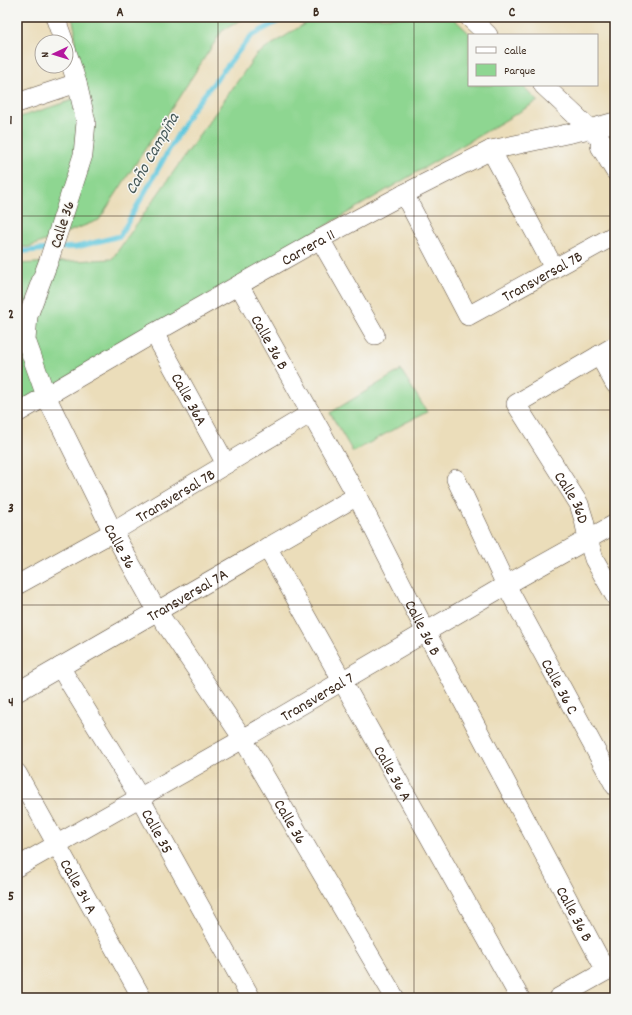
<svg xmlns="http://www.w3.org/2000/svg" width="632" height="1015" font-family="Dekko,sans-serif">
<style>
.green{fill:#8ed691;stroke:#648058}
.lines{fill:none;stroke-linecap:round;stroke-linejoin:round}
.stream{stroke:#61c8de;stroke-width:5}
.minor-casing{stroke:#554535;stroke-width:20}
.minor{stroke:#fff;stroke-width:19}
.grid{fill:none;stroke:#3b2a1e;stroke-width:1;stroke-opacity:0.55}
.labels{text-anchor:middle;stroke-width:3;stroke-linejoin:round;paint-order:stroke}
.street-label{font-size:16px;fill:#3b2a1e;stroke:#f6f6f2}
.water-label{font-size:17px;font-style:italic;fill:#465958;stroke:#f6f6f2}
.neatline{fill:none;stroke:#3b2a1e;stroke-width:1.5}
.grid-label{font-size:13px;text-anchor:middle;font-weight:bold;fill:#3b2a1e}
</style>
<rect width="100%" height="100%" fill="#f6f6f2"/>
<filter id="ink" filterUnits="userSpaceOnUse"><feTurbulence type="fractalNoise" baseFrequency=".025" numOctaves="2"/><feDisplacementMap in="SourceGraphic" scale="8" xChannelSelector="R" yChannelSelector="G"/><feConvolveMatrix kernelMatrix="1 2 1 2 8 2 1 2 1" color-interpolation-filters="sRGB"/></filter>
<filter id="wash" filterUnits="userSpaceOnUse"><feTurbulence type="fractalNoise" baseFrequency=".012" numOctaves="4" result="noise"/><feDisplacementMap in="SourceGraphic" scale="16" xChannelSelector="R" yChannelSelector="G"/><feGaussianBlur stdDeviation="0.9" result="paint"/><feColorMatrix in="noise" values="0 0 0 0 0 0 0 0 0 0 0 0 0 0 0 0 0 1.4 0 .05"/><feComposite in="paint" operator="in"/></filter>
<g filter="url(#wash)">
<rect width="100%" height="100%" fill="#ebddba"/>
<path class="green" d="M72,17H246L222,31L99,220L29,247H17V118L73,100L75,30Z
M315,17H452L471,35H469V85H522L538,101L17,407V264L112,259L256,55Z
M401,370L427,412L405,423L353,452L330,413Z"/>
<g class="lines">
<path class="stream" d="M58,248L77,247L120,236L191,111L251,36L286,17
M17,252L48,249"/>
</g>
</g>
<g filter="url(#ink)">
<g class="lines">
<defs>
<g id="minor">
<path d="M55,17L64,42"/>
<path d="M469,17L488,35"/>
<path id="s1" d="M66,49L77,83L86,122L83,155L49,260L28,316L26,340L46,396L113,532L157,611L243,739L395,998"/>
<path d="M543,85L590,129L615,154"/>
<path d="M17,103L77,83"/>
<path d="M600,146L615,171"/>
<path d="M491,150L554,268"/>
<path id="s2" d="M404,194L468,316L615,235"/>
<path d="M320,239L375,335"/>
<path id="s3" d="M239,285L357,496L426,632L606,971"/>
<path id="s4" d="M154,333L226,464"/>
<path id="s5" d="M615,346L516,404L579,504L584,520L588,539L594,559L615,596"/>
<path d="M599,355L615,384"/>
<path id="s6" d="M17,413L154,333L320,239L404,194L491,150L590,129L615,122"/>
<path id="s7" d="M456,479L506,585L615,786"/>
<path id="s8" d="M267,547L520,998"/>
<path id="s9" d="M17,585L113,532L311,413"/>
<path id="s10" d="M60,667L140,798L251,998"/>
<path id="s11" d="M17,692L357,496"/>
<path id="s12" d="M17,773L142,998"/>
<path id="s13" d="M17,867L243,739L506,585L615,524"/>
<path d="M558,998L615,966"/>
</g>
</defs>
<use href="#minor" class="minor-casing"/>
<use href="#minor" class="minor"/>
</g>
</g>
<path class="grid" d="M218,17V998M414,17V998M17,216H615M17,410H615M17,605H615M17,799H615"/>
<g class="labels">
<g class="street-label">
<text transform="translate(61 224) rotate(-72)" y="6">Calle 36</text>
<text dy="6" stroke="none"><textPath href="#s6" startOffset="335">Carrera 11</textPath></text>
<text dy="6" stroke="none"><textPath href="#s2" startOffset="222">Transversal 7B</textPath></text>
<text dy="6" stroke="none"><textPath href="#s3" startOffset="65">Calle 36 B</textPath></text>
<text dy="6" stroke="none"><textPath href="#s4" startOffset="75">Calle 36A</textPath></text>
<text dy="6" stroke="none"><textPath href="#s9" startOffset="182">Transversal 7B</textPath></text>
<text dy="6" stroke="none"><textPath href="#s5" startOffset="224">Calle 36D</textPath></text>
<text dy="6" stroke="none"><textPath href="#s1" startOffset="530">Calle 36</textPath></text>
<text dy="6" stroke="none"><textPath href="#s11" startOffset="196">Transversal 7A</textPath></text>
<text dy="6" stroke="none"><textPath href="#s3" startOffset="389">Calle 36 B</textPath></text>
<text dy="6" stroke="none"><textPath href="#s7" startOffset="232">Calle 36 C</textPath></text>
<text dy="6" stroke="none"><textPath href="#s13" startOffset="345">Transversal 7</textPath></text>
<text dy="6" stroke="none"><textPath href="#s8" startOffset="259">Calle 36 A</textPath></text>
<text dy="6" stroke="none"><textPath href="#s1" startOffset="854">Calle 36</textPath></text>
<text dy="6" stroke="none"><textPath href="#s10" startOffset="191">Calle 35</textPath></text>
<text dy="6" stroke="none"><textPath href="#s12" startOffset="129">Calle 34 A</textPath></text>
<text dy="6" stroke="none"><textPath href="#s3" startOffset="713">Calle 36 B</textPath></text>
</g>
<g class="water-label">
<text transform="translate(151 153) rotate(-60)" y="6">Caño Campiña</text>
</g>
</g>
<rect width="632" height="1015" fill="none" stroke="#f6f6f2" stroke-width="44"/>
<rect x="468" y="34" width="130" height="52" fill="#f6f6f2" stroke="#aba49d"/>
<rect x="476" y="47" width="20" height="6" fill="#ffffff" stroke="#aba49d"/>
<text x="504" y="54" font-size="12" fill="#3b2a1e">Calle</text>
<rect x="476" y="64" width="20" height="12" fill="#8ed691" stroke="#aba49d"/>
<text x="504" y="74" font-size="12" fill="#3b2a1e">Parque</text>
<g transform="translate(54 54) rotate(266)"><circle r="19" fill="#f6f6f2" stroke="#aba49d"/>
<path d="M0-3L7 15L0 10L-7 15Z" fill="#b5179e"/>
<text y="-6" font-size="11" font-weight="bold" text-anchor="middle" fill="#3b2a1e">N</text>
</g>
<rect x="22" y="22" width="588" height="971" class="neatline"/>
<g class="grid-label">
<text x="120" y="16">A</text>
<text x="316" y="16">B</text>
<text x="512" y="16">C</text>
<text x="11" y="124">1</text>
<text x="11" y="318">2</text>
<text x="11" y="512">3</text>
<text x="11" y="706">4</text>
<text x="11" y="900">5</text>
</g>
</svg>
